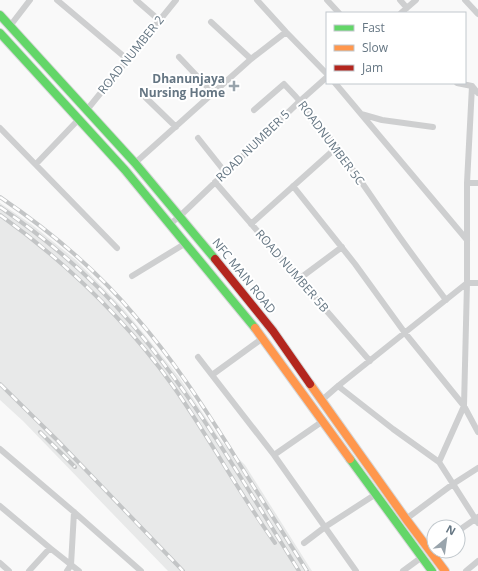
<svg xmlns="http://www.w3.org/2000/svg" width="478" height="571" font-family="'Open Sans',sans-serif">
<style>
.built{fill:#e8e9e9}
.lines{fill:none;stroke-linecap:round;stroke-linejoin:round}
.fast-casing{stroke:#d5d6d7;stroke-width:10}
.slow-casing{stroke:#d5d6d7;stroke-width:10}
.jam-casing{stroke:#d5d6d7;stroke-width:10}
.street{stroke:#cecfd0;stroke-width:6}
.fast{stroke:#63d668;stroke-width:8}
.slow{stroke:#ff974d;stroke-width:8}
.jam{stroke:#b3261e;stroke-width:8}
.rail-casing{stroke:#c3c5c6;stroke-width:4}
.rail{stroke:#fff;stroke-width:2.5;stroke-dasharray:8;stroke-linecap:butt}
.poi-dot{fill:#99a4ac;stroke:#fff;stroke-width:1.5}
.labels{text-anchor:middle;stroke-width:4;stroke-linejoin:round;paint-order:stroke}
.street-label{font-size:12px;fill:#657683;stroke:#fff}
.poi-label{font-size:12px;font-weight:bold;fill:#657683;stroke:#fff;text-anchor:end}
</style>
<rect width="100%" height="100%" fill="#f9f9f9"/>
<path class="built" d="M0,203L31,224L76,260L123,308L179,377L222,442L245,465L312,571H168L23,421L0,400Z"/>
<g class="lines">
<defs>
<path id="fast" d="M0,15L135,163L215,259
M0,33L125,170L255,328
M350,459L432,571"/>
<path id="slow" d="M255,328L350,459
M310,384L406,519L445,571"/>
<path id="jam" d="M215,259L273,331L310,384"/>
</defs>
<use href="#fast" class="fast-casing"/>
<use href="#slow" class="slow-casing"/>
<use href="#jam" class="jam-casing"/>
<path class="street" d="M57,0L127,59
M136,0L159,20
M257,0L286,32L327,74
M327,0L339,13
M400,0L407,8
M465,0L478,14
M401,13L416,0
M211,22L251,59
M10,26L30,0
M179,57L213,93
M335,83L467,240
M457,83L472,86L478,93
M143,95L176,127
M254,110L284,84C324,125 355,173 387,219C406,247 426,273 446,300
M86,111L176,0
M361,114L382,120L433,127
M0,128L117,248
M198,138L225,172
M135,163L251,59L286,32
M36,164L78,120
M215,182L370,361
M467,183H478
M293,186L355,264L405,333L464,406L478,432
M170,224L180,216L300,101L327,77
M251,224L337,147
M132,276L186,243
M299,279L342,247
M198,357L274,455L356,571
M212,375L263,338
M338,386L393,429L439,462L478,523
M322,400L338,386L467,283H478
M0,449L74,512L141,571
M274,455L323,421
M439,462L464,406L467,283V183L472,86
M0,506L50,548L79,571
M406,519L453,484L478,468
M458,531L478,517
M304,543L325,527L376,494
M0,563L9,571
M29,571L50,548
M67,571L71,565L74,512
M403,571L422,557
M466,571L478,561"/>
<use href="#fast" class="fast"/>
<use href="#slow" class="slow"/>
<use href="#jam" class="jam"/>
<defs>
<path id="rail" d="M0,197C50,231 97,270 136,317C172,358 202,404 231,450C256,491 282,531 307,571
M0,207C48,240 93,278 131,323C196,399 246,487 299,571
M0,215C67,263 125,319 173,386C209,437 239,493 275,543
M0,384L58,441L183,571
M40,432L75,467"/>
</defs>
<use href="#rail" class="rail-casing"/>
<use href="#rail" class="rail"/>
</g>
<path class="poi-dot" d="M232 80h4v4h4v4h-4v4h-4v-4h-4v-4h4z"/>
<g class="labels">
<g class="street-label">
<text transform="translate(131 55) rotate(-51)" y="4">ROAD NUMBER 2</text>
<text transform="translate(331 143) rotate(53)" y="4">ROADNUMBER 5C</text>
<text transform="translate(253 146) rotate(-44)" y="4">ROAD NUMBER 5</text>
<text transform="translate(292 271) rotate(49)" y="4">ROAD NUMBER 5B</text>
<text transform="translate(244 276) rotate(51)" y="4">NFC MAIN ROAD</text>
</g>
<g class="poi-label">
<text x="225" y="83">Dhanunjaya<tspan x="225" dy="14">Nursing Home</tspan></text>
</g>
</g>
<rect x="326" y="12" width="140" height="72" fill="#ffffff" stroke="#c1c8cd"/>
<rect x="334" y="25" width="20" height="6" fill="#63d668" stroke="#c1c8cd"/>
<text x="362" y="32" font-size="12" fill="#657683">Fast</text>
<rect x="334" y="45" width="20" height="6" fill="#ff974d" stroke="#c1c8cd"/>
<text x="362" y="52" font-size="12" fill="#657683">Slow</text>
<rect x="334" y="65" width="20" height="6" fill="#b3261e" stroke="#c1c8cd"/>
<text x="362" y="72" font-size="12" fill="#657683">Jam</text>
<g transform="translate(446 539) rotate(29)"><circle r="19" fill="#ffffff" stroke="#c1c8cd"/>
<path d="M0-3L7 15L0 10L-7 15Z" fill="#99a4ac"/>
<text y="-6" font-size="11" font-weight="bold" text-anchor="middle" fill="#657683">N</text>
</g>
</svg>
